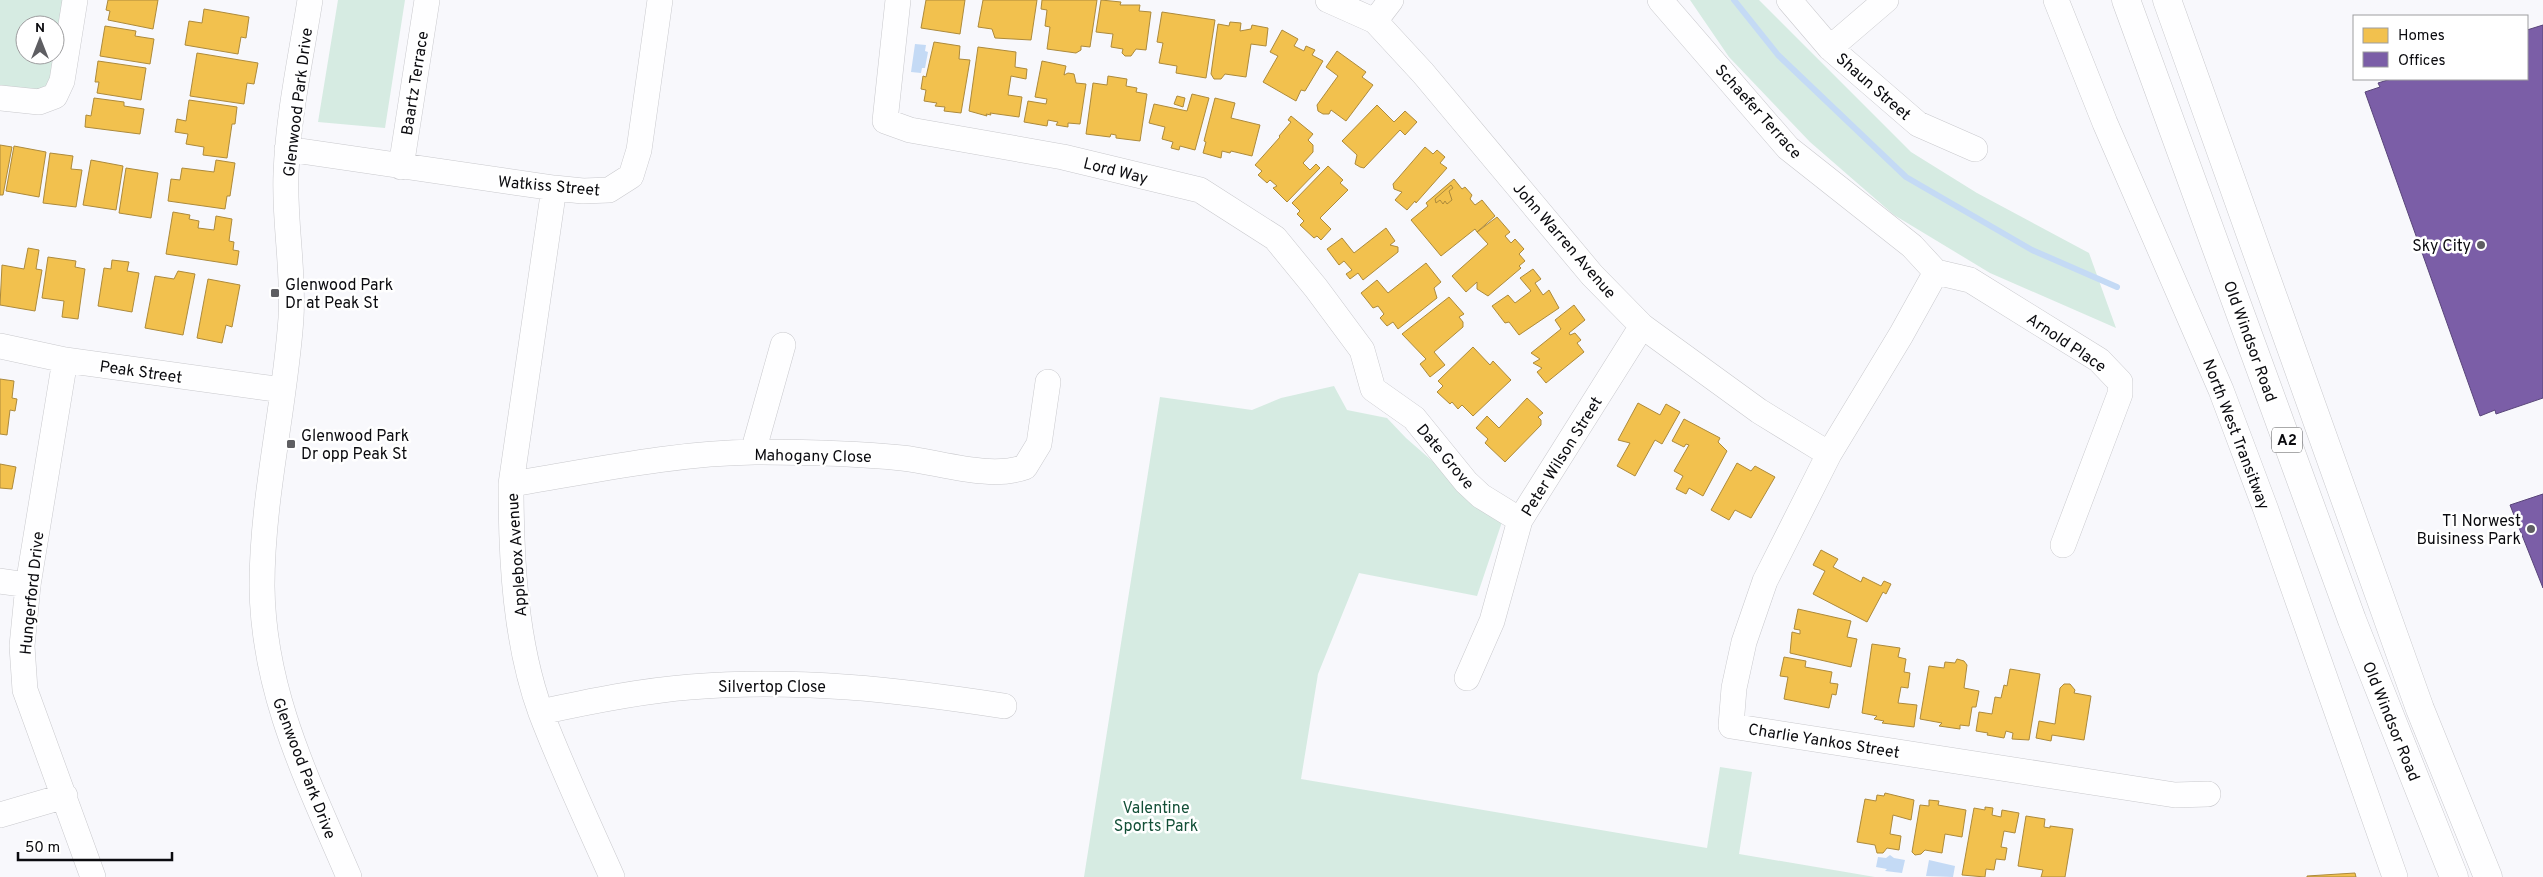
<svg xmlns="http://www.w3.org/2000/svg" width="2543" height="877" font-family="Overpass,sans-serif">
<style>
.green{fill:#d6ebe2;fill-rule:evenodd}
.water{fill:#c4daf5}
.homes{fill:#f2c14e;stroke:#ad8a3b}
.offices{fill:#7b5ea7;stroke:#594579}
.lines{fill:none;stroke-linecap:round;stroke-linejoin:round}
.stream{stroke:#c4daf5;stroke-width:6}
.minor-casing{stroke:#c9c9cd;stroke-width:26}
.highway-casing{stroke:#c9c9cd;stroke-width:29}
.minor{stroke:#fefeff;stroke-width:25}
.highway{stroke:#fefeff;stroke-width:28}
.poi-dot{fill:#5e5e62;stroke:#fff;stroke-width:2}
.labels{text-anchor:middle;stroke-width:5;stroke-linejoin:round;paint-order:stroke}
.shield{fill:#fff;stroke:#545457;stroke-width:1}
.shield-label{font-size:15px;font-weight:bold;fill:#0b0b0f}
.street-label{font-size:16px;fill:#0b0b0f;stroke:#fff}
.poi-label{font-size:16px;fill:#0b0b0f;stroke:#fff;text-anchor:end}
.park-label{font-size:16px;fill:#145038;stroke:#fff}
</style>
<rect width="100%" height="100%" fill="#f8f8fc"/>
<path class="green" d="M0,0H75L55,96L0,98ZM25,25H55V55H25Z
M338,0H405L385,128L318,122Z
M1690,0H1759L1911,152L1977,193L2089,253L2116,328L1990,273L1894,215L1810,142L1729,57Z
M1334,386L1347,410L1387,418L1406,438L1502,522L1477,596L1359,573L1318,674L1301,779L1707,848L1720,767L1752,772L1739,854L1875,877H1084L1160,397L1252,410L1281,398Z"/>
<path class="water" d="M915,44L926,45L925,51L928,52L925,68H922L921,73L911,72Z
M1890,855L1894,858L1905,860L1902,873L1885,871L1887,869L1876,867L1878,857L1886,858Z
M1929,860L1955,866L1953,877L1926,876Z"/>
<path class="homes" d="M108,0H158L153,29L108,20L110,11L106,10Z
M926,0H965L960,34L921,28Z
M983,0H1037L1031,40L995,38L992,29L978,27Z
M1042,0H1097L1090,47L1081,46V50L1076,53L1047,49L1050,27L1045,26L1047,10L1041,9Z
M1101,0L1121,2L1120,5H1140L1139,11L1151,12L1146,50L1136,49L1131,56H1125L1122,53L1123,49L1111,47L1113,34L1096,32Z
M204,9L249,17L246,38L241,37L238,54L185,45L189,21L202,23Z
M1162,12L1215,20L1206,78L1176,73L1177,66L1159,63L1163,43L1157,42Z
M1230,22L1241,23L1240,31L1251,29L1252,25L1268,28L1266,46L1251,44L1246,77L1225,74L1221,79H1214L1211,74L1218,24L1229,26Z
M105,26L136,31L135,36L154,39L150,64L100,56Z
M1282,30L1298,39L1294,46L1304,51L1306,46L1315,50L1312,55L1323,61L1305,91L1301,90L1296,101L1263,82L1278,56L1270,52Z
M934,42L960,46L959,59L970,60L961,113L944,111L945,107L935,106L937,103L924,101L926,90L921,89L923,76L926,77Z
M978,47L1016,52L1015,67L1027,69L1026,79L1011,76L1008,95L1022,97L1019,117L990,113L991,115L986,114L987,116L969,111Z
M1337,51L1366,72L1362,77L1373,85L1346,121L1331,110L1329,114H1323L1318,111L1317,105L1338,76L1326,67Z
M197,53L258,63L254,84L247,83L244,104L190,96Z
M98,61L146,68L141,100L97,93L99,82H95Z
M1042,61L1066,66L1064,75L1068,73L1074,74L1076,83L1086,84L1080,124L1068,123V127L1056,125L1058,122L1048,120L1047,126L1024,122L1028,101L1046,104L1047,99L1035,97Z
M1108,76L1127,79L1126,86L1137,88L1136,92L1147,94L1140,141L1116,138V135L1111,134L1110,137L1086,134L1093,83L1107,85Z
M1192,94L1209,98L1195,150L1180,146L1179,150L1171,148L1173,142L1162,139L1165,127L1149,123L1154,104L1187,111Z
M1177,96L1185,98L1183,107L1174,104Z
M94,98L124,102V106L144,109L140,134L85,127L86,115L91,116Z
M1215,98L1235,103L1231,118L1260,125L1252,156L1231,151L1230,153L1222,151L1221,158L1203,153L1206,142L1204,141Z
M189,100L237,107L235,124H232L227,158L203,155L204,147L186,144L188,134L175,132L177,119L186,121Z
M1377,105L1394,122L1405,111L1417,122L1405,135L1400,130L1364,168L1360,167L1355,164L1357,155L1342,141Z
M1291,116L1313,134L1308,140L1313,145V152L1303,163L1310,170L1316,164L1320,168L1287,202L1273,188L1277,186L1270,180L1267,183L1258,175L1262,171L1255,165L1280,137L1279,136L1291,122L1288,120Z
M0,145L12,147L3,195H0Z
M14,146L46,152L39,197L6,191Z
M1425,147L1433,154L1437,150L1445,157L1440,163L1447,168L1416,203L1415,201L1407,210L1395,200L1402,192L1394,189L1393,184Z
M50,153L73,156L71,169L82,170L76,207L43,203Z
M91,160L123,166L116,210L83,205Z
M216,160L235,163L230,196H227L225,209L168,201L171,179L180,180L182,168L214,172Z
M1328,166L1343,180L1340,183L1348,190L1320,218L1331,229L1321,240L1317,236L1314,238L1300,225L1304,221L1297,214L1300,211L1292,203Z
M126,168L158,173L151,218L119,213Z
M1454,179L1462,189L1465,187L1472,195L1470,199L1475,205L1482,200L1495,216L1477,232L1475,229L1441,256L1411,220L1428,206L1426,203Z
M1451,185L1453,188L1449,191L1452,200L1447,204L1445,201L1443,204L1440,200L1436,203L1435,199Z
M173,212L190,215L189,219L199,221L198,228L214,230L216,216L232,219L229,241L234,242L233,250L239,251L237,265L166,254Z
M1497,217L1510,232L1505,236L1511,243L1515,239L1524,249L1519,254L1525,261L1519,266L1521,268L1488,296L1477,289V282L1466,292L1452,276L1488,244L1477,232Z
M1386,228L1395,241L1390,245L1398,247V252L1363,280L1358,273L1350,279L1346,274L1352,270L1344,261L1339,265L1327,249L1342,238L1354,253Z
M28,248L39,250L36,269L42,270L35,311L0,305L2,265L24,269Z
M48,257L76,261L75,267L85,269L78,319L62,317L64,301L42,298Z
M112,260L129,262L127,271L139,273L132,312L98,306L104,268L111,269Z
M1426,263L1441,282L1434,288L1437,298L1398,329L1393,322L1387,326L1380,318L1384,314L1378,306L1373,308L1361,293L1377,280L1388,293Z
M1533,269L1541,279L1535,283L1543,295L1549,290L1559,308L1519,335L1509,322L1505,323L1492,306L1508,295L1515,303L1531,291L1520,278Z
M178,271L195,274L183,335L145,328L155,276L174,279Z
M208,279L240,285L232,327L226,325L222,343L197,338Z
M1449,297L1464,314L1459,317L1463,322V327L1434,352L1445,365L1430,377L1420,364L1426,359L1402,334Z
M1574,305L1585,320L1569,333L1570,335L1575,333L1581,340L1577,343L1584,352L1546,383L1537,372L1542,368L1533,363L1540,359L1531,353L1561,329L1555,320Z
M1473,347L1490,365L1493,361L1511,380L1473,416L1462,405L1458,409L1452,402L1450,404L1437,392L1443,386L1438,381Z
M0,379L14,381L12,398L17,399L15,411L10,410L7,435L0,434Z
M1527,398L1543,413L1538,417L1541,420V425L1505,462L1485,443L1488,439L1476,428L1487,416L1499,428Z
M1638,403L1660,415L1666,404L1680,412L1662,444L1655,440L1635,476L1617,466L1630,443L1618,440Z
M1684,419L1720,438L1718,442L1727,451L1703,496L1689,488L1686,494L1676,489L1683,476L1674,471L1689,445L1686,444L1684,447L1672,441Z
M1737,463L1751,471L1755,466L1775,477L1751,518L1735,510L1729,520L1711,510Z
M0,464L16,467L12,489L0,488Z
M1821,550L1838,559L1833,567L1861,582L1863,577L1881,586L1884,581L1891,584L1886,594L1883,592L1867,622L1813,594L1825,571L1813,565Z
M1798,609L1851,621L1847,637L1857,639L1851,667L1790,653L1792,632L1800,634V630L1794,629Z
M1872,644L1900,648L1898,657L1906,659L1904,672L1910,673L1908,688L1901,687L1898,703L1917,705L1914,727L1882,723L1884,721L1874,719L1877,716L1862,713Z
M1784,657L1806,661L1805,667L1832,672L1830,683L1838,684L1836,695L1832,694L1829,708L1784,699L1788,677L1780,676Z
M1957,659L1964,661L1967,665L1964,688L1979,691L1976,707H1972L1969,726L1960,725V729L1939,726L1942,723L1920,719L1929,666L1944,668L1945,662L1955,663Z
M2010,669L2040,674L2029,740L2012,739L2013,733L2006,731L2004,738L1987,735L1988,733L1976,731L1979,712L1992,714L1995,697L2001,698L2004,685L2007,686Z
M2064,684H2070L2075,690L2074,693L2091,696L2084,740L2052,735L2051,741L2036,738L2039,721L2055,724L2060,688Z
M1885,793L1914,800L1911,820L1893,815L1890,834L1901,836L1899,850L1887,848L1883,853H1877L1875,845L1857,842L1865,799L1876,801L1877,795L1884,796Z
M1929,800L1939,801L1938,805L1966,810L1962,837L1945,834L1942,853L1925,850L1921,854L1915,855L1912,852L1920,805L1929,806Z
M1985,807L1993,808L1992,815L2001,817L2002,810L2019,813L2015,833L2004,831L2001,847L2007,848L2005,860L1996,859L1994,870L1986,869L1985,877L1962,875L1974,808L1985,810Z
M2026,816L2045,819L2044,827L2050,828V826L2073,829L2065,877H2041L2043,870L2018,866Z
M2355,873L2356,877H2307V876Z"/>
<path class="offices" d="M2543,25V398L2496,414L2495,410L2480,416L2365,92L2380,87L2378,83L2391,79H2527V30Z
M2543,494V588L2510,505Z"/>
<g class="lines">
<path class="stream" d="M1734,0L1778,55L1906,177L2032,250L2117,287"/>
<defs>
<path id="minor" d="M310,0C301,57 288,116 286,174C284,222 294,269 291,318C285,407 262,496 262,586C263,693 308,781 349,877
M898,0L885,121L910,130L1063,157L1200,190L1275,238L1316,288L1362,350L1373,389L1414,418L1466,482L1481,496L1520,520
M1328,0L1375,21L1423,73L1592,275L1642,326L1759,411L1829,454
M1660,0L1788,148L1912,246L1936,272
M1789,0L1830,48L1918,124L1975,149
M2056,0L2105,123L2221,390L2266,510L2395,877
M1375,21L1391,0
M1830,48L1886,0
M0,98L39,102L55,96L62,81L75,0
M287,149L554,188L583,191L609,190L631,176L639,150L660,0
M401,167L427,0
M554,188L511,484C511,559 515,642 541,713C562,768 588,823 612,877
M1936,272L1901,335L1829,454L1765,581L1744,642L1734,688L1731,726L2175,795L2208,794
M1936,272L1970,280L2099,360L2120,382V394L2063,545
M0,346L65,360L283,390
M65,360L28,585L22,646L25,690L93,877
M753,452L783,345
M511,484C592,471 673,453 755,452C804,452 853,453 902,458C940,462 989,480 1025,467L1039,444L1048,382
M0,581L28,585
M1467,678L1492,621L1520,520L1642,326
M541,712C591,701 640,691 690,687C795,678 901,690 1004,706
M0,815L65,796"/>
<path id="highway" d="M2126,0L2352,620L2454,877
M2167,0L2420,709L2488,877"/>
</defs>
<use href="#minor" class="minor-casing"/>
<use href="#highway" class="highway-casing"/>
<use href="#minor" class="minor"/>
<use href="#highway" class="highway"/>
</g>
<g class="poi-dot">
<circle cx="2481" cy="245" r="5"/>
<rect x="270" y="288" width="10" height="10" rx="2.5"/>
<rect x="286" y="439" width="10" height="10" rx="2.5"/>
<circle cx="2531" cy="529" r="5"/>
</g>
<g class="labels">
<rect class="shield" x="2272" y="427.5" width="30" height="25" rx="4"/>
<g class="shield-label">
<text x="2287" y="445">A2</text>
</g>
<g class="street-label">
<text transform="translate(414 83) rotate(-81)" y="6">Baartz Terrace</text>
<text transform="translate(1874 86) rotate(41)" y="6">Shaun Street</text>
<text transform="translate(297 102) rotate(-83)" y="6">Glenwood Park Drive</text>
<text transform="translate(1759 111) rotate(48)" y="6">Schaefer Terrace</text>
<text transform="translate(1116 170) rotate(14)" y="6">Lord Way</text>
<text transform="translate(549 185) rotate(5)" y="6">Watkiss Street</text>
<text transform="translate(1565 240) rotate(49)" y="6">John Warren Avenue</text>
<text transform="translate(2251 341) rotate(70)" y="6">Old Windsor Road</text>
<text transform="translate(2067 342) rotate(34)" y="6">Arnold Place</text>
<text transform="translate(141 371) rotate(8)" y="6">Peak Street</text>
<text transform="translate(2237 434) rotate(69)" y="6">North West Transitway</text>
<text transform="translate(813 455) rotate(1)" y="6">Mahogany Close</text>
<text transform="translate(1446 456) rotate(50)" y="6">Date Grove</text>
<text transform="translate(1561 456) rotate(-58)" y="6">Peter Wilson Street</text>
<text transform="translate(516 555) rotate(-94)" y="6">Applebox Avenue</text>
<text transform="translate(31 593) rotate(-84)" y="6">Hungerford Drive</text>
<text x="772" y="692">Silvertop Close</text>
<text transform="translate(2392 721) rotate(68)" y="6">Old Windsor Road</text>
<text transform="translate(1824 740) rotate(9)" y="6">Charlie Yankos Street</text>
<text transform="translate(305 768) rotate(69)" y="6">Glenwood Park Drive</text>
</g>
<g class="poi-label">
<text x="2471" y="251">Sky City</text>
<text x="285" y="290" text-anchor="start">Glenwood Park<tspan x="285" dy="18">Dr at Peak St</tspan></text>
<text x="301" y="441" text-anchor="start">Glenwood Park<tspan x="301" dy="18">Dr opp Peak St</tspan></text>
<text x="2521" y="526">T1 Norwest<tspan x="2521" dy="18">Buisiness Park</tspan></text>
</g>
<g class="park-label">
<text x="1156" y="813">Valentine<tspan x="1156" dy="18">Sports Park</tspan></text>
</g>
</g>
<rect x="2353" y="15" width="175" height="65" fill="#ffffff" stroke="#9d9d9f"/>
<rect x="2363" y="28" width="25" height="15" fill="#f2c14e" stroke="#9d9d9f"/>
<text x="2398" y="40" font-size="15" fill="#0b0b0f">Homes</text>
<rect x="2363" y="52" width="25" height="15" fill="#7b5ea7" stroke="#9d9d9f"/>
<text x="2398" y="65" font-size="15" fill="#0b0b0f">Offices</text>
<g transform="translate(40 40)"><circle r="24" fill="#ffffff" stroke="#9d9d9f"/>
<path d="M0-4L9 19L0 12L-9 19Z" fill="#5e5e62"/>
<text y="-8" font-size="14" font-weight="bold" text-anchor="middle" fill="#0b0b0f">N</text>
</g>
<path d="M18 852v8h154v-8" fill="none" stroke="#0b0b0f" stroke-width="2.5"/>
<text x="25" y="852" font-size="15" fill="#0b0b0f" stroke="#ffffff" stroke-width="4" paint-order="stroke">50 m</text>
</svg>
